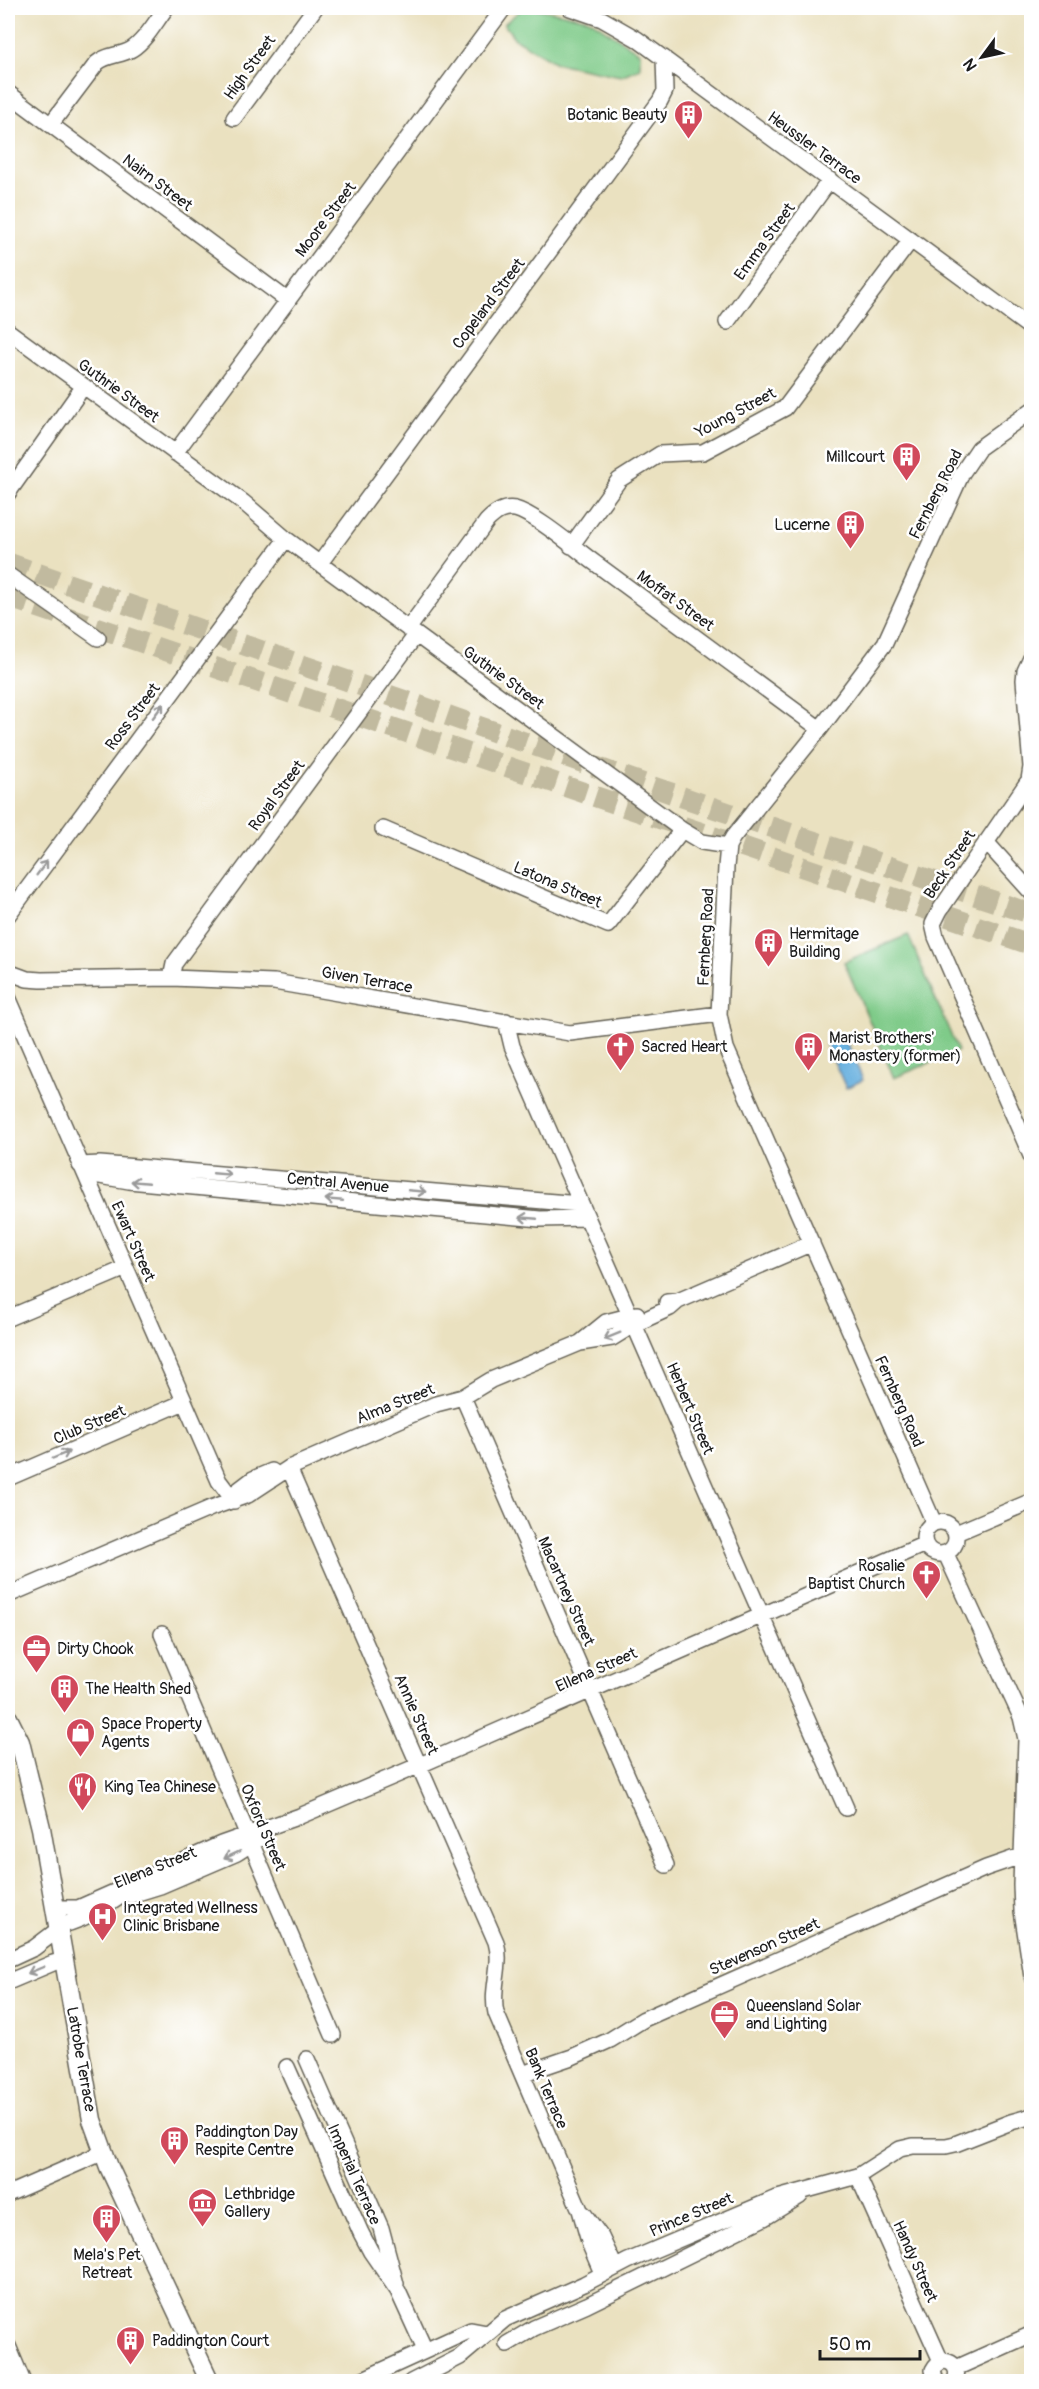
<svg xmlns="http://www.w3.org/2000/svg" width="1039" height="2389" font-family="Pangolin,sans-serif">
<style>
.green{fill:#7fcb89;stroke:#4e7452;stroke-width:1.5}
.water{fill:#68b0df;stroke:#42667e;stroke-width:1.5}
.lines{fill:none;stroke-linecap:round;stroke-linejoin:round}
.highway-tunnel{stroke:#c1ba9f;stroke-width:21;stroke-dasharray:21 10;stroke-linecap:butt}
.minor-casing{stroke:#646155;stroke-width:18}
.major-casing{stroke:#646155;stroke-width:21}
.minor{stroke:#fff;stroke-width:15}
.major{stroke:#fff;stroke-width:18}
.oneway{stroke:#999}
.labels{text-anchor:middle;stroke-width:5;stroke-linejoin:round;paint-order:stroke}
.street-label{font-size:16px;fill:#1c1c1c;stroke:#fff}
.poi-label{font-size:16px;fill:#1c1c1c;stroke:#fff;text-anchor:start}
</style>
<rect width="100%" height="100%" fill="#fff"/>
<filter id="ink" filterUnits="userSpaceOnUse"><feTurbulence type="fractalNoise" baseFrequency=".0167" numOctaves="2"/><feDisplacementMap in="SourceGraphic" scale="12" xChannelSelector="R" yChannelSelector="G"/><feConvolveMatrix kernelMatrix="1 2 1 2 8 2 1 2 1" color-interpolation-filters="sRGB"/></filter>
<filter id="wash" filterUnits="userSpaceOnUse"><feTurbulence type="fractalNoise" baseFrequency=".008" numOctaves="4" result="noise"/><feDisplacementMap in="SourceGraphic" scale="24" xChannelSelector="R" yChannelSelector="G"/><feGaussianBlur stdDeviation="1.35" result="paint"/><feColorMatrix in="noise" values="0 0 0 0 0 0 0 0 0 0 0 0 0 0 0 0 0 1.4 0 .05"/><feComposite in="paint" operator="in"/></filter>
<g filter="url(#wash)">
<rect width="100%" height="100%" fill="#eae1c0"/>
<path class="green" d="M523,8H533L589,19L640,53V68L621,76L556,63L515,39L504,24Z
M908,935L958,1051L894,1078L844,962Z"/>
<path class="water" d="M844,1036L863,1080L846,1088L826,1044Z"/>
</g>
<g filter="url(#ink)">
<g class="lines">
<path class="highway-tunnel" d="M8,563L714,808L1032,914
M8,597L1032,945"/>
<defs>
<path id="minor" d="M570,8L602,19L637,39L1032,329
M8,93L287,300
M234,118L315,8
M51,124L97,63C107,54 121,56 132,49C146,40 156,21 166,8
M727,322L830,180
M8,331L243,502L286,539L682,830L702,842L728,846
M175,453L504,8
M8,493L78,394
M571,546L619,480L660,454L703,452L785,408L911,240
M320,563L660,101L665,91L664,58
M8,575L98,638
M408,629L487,521C495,513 503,507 515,509C535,514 576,549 595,563C670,618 745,673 820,729
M1032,656L1025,671L1024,680L1031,767L1029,780L940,910L933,924L936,937L1032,1158
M383,829L608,925L682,830
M986,842L1032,893
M8,915L286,539
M8,972L27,979L41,980L171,978L274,982L570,1033L719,1014
M171,978L174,964L416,635
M8,997L219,1481L234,1501
M506,1021L512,1046L846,1808
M80,1165L100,1164L580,1204
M86,1176H100L129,1181L540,1219L586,1218
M667,1302L678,1301L812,1243
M8,1318L126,1268
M580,1343L606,1322L637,1314
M463,1397L666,1865
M289,1468L496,1942C503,1965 490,1989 496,2013L580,2210L590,2245L602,2273
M8,1478L184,1402
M232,1495L253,1479L272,1471
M924 1538a16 16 0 1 1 32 0a16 16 0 1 1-32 0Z
M934,1523L726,1048L719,1014L726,867L728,846L733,837L820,729L885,643L962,473L979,448L1032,410
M956,1533L1032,1501
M946,1554L1021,1717L1026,1739L1021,1885L1022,1911L1032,1977
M8,1595L211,1508L248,1495L289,1468L436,1404L463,1397L491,1380L580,1343L612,1338L633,1325L670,1308L678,1301
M162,1634L333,2035
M8,1748L20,1742
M146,1878L221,1844L300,1816L420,1765L925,1544
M131,1895L160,1886L237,1853L259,1839
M56,1908H78L146,1878C119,1898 92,1918 59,1926
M8,1960L34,1948L59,1929
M8,1982L53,1963L65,1960
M307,2059L381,2228L396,2284
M287,2067L361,2233L371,2252L398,2291L425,2350
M522,2074L572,2057L610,2040L644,2019L986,1868L1032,1852
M858,2176L941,2361
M8,2194L102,2153
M584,2214L601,2237L615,2267
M507,2344L534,2328L587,2305L764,2218L800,2196
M8,2346L23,2382
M956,2368L1032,2334
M357,2382L471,2330L487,2333
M411,2382L460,2357L505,2319L584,2284L628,2261L774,2199L858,2176L900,2149L913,2146H946L955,2144L1011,2122L1032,2116
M936,2382L933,2370C942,2352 964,2365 954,2382"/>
<path id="major" d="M8,1718L20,1742L41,1828L92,2120L109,2167L210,2382"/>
</defs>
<use href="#minor" class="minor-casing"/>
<use href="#major" class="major-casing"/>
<use href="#minor" class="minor"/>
<use href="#major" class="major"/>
</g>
<defs><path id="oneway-shaft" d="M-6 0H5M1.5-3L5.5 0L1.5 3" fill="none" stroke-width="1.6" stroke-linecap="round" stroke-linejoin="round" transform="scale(1.5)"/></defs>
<g class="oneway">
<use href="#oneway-shaft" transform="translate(158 711) rotate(-53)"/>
<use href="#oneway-shaft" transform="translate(42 868) rotate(-53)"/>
<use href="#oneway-shaft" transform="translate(222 1174) rotate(5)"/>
<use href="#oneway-shaft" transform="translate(140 1182) rotate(-175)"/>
<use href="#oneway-shaft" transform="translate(417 1191) rotate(5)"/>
<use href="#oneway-shaft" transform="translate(334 1200) rotate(-175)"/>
<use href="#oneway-shaft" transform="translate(528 1218) rotate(-175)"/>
<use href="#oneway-shaft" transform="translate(612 1336) rotate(158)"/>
<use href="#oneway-shaft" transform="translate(61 1455) rotate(-23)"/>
<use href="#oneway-shaft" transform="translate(232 1855) rotate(155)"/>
<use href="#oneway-shaft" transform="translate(36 1970) rotate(157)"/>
</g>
</g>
<defs>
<symbol id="building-pin" viewBox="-11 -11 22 30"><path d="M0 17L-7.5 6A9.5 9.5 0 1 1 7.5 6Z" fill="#d1495b" stroke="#fff"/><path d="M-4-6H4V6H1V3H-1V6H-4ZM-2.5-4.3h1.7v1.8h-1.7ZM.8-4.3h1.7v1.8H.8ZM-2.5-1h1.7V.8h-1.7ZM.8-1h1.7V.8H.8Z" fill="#fff"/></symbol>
<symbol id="church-pin" viewBox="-11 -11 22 30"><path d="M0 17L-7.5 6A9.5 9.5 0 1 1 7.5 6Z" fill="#d1495b" stroke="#fff"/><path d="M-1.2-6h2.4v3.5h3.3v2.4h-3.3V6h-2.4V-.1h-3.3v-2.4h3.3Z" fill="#fff"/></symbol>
<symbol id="office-pin" viewBox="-11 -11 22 30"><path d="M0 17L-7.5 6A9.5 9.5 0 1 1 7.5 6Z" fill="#d1495b" stroke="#fff"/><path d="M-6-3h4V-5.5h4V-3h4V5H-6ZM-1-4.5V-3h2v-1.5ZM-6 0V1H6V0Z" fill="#fff"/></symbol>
<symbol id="shop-pin" viewBox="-11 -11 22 30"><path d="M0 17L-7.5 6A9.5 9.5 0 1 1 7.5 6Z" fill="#d1495b" stroke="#fff"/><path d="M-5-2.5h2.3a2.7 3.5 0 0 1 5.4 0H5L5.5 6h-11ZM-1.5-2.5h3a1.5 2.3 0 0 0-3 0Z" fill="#fff"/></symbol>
<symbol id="restaurant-pin" viewBox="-11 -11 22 30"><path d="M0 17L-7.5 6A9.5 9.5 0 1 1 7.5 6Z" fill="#d1495b" stroke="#fff"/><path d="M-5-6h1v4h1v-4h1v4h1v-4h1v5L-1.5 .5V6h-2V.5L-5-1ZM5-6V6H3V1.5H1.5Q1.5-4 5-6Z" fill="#fff"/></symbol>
<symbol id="hospital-pin" viewBox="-11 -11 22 30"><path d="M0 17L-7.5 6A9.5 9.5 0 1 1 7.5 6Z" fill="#d1495b" stroke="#fff"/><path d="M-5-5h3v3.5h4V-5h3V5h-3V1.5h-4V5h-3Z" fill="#fff"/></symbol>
<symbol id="museum-pin" viewBox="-11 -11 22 30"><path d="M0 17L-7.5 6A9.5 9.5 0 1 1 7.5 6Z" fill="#d1495b" stroke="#fff"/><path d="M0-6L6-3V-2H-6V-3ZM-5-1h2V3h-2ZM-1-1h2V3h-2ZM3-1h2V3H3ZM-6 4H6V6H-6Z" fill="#fff"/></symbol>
</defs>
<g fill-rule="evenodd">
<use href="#building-pin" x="672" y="98" width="33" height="45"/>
<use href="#building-pin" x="890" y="440" width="33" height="45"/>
<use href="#building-pin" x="834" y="508" width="33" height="45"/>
<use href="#building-pin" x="752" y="926" width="33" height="45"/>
<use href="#church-pin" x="604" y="1030" width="33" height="45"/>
<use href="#building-pin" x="792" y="1030" width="33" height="45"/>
<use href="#church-pin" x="910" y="1558" width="33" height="45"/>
<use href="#office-pin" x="20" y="1632" width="33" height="45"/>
<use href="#building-pin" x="48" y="1672" width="33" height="45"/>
<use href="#shop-pin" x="64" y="1716" width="33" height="45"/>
<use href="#restaurant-pin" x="66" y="1770" width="33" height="45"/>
<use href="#hospital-pin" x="86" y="1900" width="33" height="45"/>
<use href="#office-pin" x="708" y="1998" width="33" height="45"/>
<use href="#building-pin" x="158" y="2124" width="33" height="45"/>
<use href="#museum-pin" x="186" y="2186" width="33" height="45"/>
<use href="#building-pin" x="90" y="2202" width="33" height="45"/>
<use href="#building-pin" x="114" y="2324" width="33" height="45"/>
</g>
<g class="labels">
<g class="street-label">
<text transform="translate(249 67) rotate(-54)" y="6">High Street</text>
<text transform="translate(815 147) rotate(36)" y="6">Heussler Terrace</text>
<text transform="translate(158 182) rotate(37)" y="6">Nairn Street</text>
<text transform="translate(325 219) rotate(-53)" y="6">Moore Street</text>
<text transform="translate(764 241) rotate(-54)" y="6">Emma Street</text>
<text transform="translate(488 303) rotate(-53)" y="6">Copeland Street</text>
<text transform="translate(119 390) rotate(36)" y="6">Guthrie Street</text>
<text transform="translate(735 412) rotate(-28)" y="6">Young Street</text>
<text transform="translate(935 494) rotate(-63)" y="6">Fernberg Road</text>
<text transform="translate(676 600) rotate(36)" y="6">Moffat Street</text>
<text transform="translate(504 677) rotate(36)" y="6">Guthrie Street</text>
<text transform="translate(132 716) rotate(-53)" y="6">Ross Street</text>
<text transform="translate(276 795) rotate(-54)" y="6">Royal Street</text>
<text transform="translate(949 864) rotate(-56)" y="6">Beck Street</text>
<text transform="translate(558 884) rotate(23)" y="6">Latona Street</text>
<text transform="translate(705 937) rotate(-87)" y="6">Fernberg Road</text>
<text transform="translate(367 979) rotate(10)" y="6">Given Terrace</text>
<text transform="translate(338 1182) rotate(5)" y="6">Central Avenue</text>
<text transform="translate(134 1241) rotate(66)" y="6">Ewart Street</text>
<text transform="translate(900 1401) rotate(66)" y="6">Fernberg Road</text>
<text transform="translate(395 1403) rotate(-22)" y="6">Alma Street</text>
<text transform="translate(691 1408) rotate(67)" y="6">Herbert Street</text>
<text transform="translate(89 1424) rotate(-23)" y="6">Club Street</text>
<text transform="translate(567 1591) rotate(66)" y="6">Macartney Street</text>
<text transform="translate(596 1669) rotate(-24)" y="6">Ellena Street</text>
<text transform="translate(417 1714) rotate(66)" y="6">Annie Street</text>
<text transform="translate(264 1827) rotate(67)" y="6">Oxford Street</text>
<text transform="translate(155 1867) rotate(-22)" y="6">Ellena Street</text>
<text transform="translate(764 1946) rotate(-24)" y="6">Stevenson Street</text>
<text transform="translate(82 2059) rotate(80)" y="6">Latrobe Terrace</text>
<text transform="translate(547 2088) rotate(67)" y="6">Bank Terrace</text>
<text transform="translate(355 2174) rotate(66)" y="6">Imperial Terrace</text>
<text transform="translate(691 2214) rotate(-23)" y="6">Prince Street</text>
<text transform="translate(916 2261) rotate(66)" y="6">Handy Street</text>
</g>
<g class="poi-label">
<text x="667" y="120" text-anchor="end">Botanic Beauty</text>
<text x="885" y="462" text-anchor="end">Millcourt</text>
<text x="830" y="530" text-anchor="end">Lucerne</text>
<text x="789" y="939">Hermitage<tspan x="789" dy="18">Building</tspan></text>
<text x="829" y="1043">Marist Brothers'<tspan x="829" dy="18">Monastery (former)</tspan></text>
<text x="641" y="1052">Sacred Heart</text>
<text x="905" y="1571" text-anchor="end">Rosalie<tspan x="905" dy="18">Baptist Church</tspan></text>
<text x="57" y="1654">Dirty Chook</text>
<text x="85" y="1694">The Health Shed</text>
<text x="101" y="1729">Space Property<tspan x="101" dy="18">Agents</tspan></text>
<text x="104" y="1792">King Tea Chinese</text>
<text x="123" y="1913">Integrated Wellness<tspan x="123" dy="18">Clinic Brisbane</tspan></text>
<text x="746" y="2011">Queensland Solar<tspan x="746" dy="18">and Lighting</tspan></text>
<text x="195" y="2137">Paddington Day<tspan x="195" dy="18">Respite Centre</tspan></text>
<text x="224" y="2199">Lethbridge<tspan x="224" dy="18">Gallery</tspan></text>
<text x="107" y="2260" text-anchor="middle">Mela's Pet<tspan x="107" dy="18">Retreat</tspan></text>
<text x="152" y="2346">Paddington Court</text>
</g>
</g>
<rect width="1039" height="2389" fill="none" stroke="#fff" stroke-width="30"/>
<g transform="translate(982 57) rotate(237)" stroke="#ffffff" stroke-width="4.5" paint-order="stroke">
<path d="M0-4.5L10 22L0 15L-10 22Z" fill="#1c1c1c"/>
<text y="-9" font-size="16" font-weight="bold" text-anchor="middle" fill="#1c1c1c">N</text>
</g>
<path d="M820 2350v9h100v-9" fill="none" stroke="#1c1c1c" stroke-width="3"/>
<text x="829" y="2350" font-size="18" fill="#1c1c1c" stroke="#ffffff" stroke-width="4.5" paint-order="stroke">50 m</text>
</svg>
